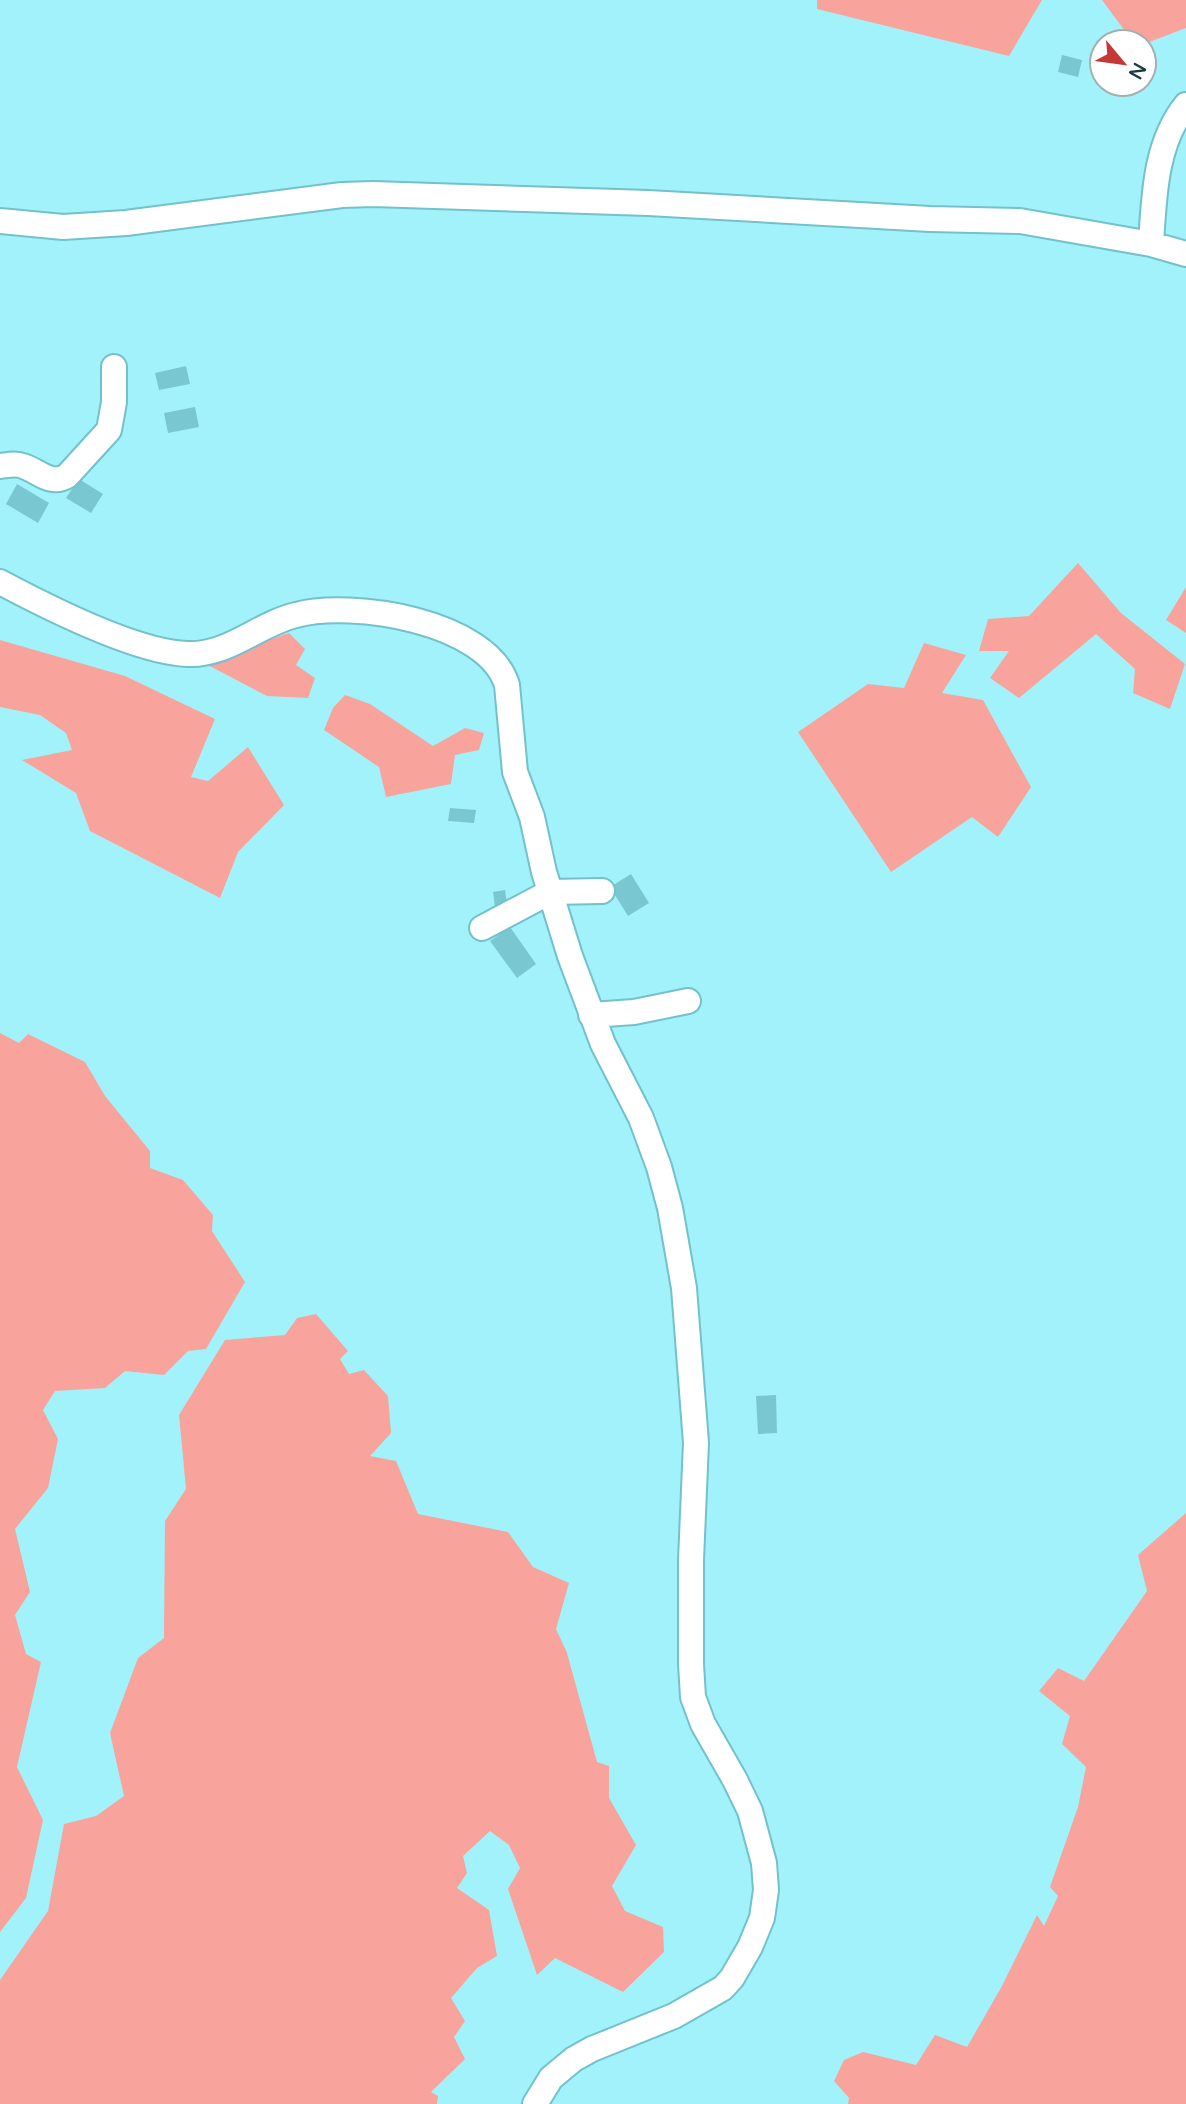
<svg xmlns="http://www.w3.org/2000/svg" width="1186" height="2104" font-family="'Varela Round',sans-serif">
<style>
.green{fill:#f8a49c}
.building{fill:#79c8d1}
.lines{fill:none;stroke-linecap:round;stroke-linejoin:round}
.minor-casing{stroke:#72c1cb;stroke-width:28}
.minor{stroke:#fff;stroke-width:24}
</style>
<rect width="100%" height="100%" fill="#a2f2fb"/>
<path class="green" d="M817,0H1042L1009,56L817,9Z
M1102,0H1186V28L1144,44L1133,42Z
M1078,563L1121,613L1185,664L1170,709L1133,693L1135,669L1096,634L1019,698L990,678L1009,651H979L988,619L1029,616Z
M1186,587V633L1166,620Z
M289,633L305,649L296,665L315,678L308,698L267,696L204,663Z
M0,640L125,676L215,719L191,777L208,781L248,747L284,805L238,852L220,898L90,831L76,793L22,760L72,750L66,733L40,715L0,707Z
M924,643L966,655L942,693L983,700L1031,787L998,837L972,817L891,872L798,732L868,684L904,688Z
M345,695L370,704L433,746L465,728L484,733L479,750L455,755L451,784L386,797L379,767L324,730L333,708Z
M0,1033L19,1043L28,1034L85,1062L105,1096L150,1151V1168L183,1180L213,1215L212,1231L245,1282L206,1349L188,1351L164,1375L125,1371L105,1388L55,1391L43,1410L58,1439L48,1488L15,1529L30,1592L15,1615L26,1654L41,1662L17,1767L43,1820L26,1898L0,1932Z
M316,1314L348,1351L340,1359L349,1374L364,1370L388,1396L391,1433L370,1456L396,1461L418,1514L508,1532L533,1567L569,1583L556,1629L567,1653L597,1762L609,1766V1798L636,1845L612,1886L625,1911L663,1927L664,1952L623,1992L555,1958L537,1975L508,1889L520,1868L509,1845L490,1831L463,1856L467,1873L457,1888L489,1910L497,1956L477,1968L451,1998L465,2021L454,2037L465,2059L431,2092L438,2096L437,2104H0V1980L48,1911L64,1824L96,1816L124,1796L110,1733L138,1658L164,1638L165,1521L186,1489L179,1415L225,1340L285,1335L297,1318Z
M1186,1513V2104H848L849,2098L834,2081L844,2060L863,2052L916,2065L935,2035L967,2047L1002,1986L1037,1915L1044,1926L1058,1896L1050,1887L1078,1807L1086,1767L1062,1744L1070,1716L1039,1691L1058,1668L1084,1681L1147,1591L1138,1555Z"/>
<path class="building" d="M1062,55L1082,60L1078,77L1058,72Z
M186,366L190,384L159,390L155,373Z
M195,407L199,427L168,433L164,413Z
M79,479L103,494L91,513L66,498Z
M17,484L49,503L38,523L6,504Z
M450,808L476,810L474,823L448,821Z
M631,874L649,903L628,916L610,887Z
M505,890L507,905L495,907L493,892Z
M510,927L536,964L517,978L490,941Z
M776,1395L777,1433L758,1434L756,1396Z"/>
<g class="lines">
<defs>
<path id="minor" d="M0,221L63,227L126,223L342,195L373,194L648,203L930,219L1020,221L1151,244L1186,254
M1151,244C1154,197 1155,143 1186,105
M0,466C8,465 16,463 23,466C39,471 50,486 67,476L109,430L114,402V367
M0,582C47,607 135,652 187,654C228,656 258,624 296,615C352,600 488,621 507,685L515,772L532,817L544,872L570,956L603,1044L641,1118L659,1167L670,1208L684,1288L696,1443L691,1560V1664L693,1697L703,1724L735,1780L750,1811L764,1863L766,1890L762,1918L750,1947L732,1978L723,1988L674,2016L592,2049L574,2059L551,2078L535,2104
M482,928L550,892L602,891
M591,1015L634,1012L688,1001"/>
</defs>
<use href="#minor" class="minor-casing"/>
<use href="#minor" class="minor"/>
</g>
<g transform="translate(1123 63) rotate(119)"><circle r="33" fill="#ffffff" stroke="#a3b0b2" stroke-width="2"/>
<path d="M0-5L12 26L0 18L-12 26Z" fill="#c63737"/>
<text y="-10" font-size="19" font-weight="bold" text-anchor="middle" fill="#193a3e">N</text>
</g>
</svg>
